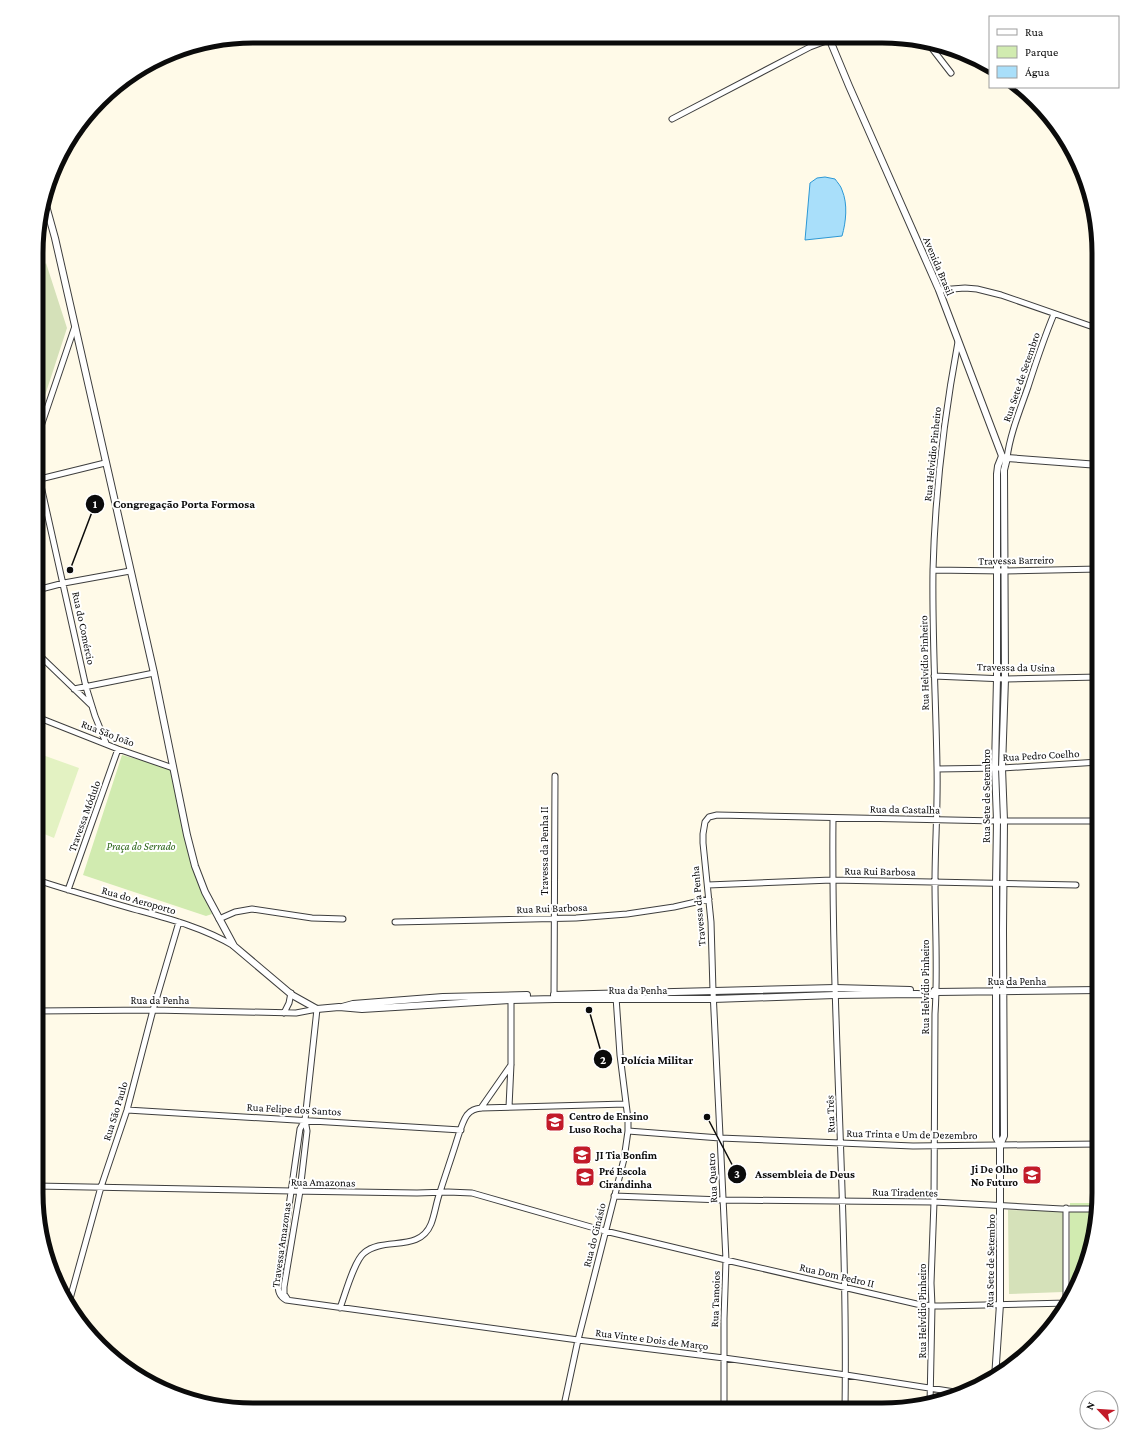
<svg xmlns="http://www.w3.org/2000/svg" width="1135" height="1446" font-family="'Crimson Pro',serif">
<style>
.green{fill:#d1ebb0}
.cemetery{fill:#d5e1b9}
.pitch{fill:#e3f2c2}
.water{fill:#a9dffa;stroke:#2c98d5}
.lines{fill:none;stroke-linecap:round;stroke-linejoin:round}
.minor-casing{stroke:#3e3e3e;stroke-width:7}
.tertiary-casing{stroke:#3e3e3e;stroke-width:8}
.minor{stroke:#fff;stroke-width:5}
.tertiary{stroke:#fff;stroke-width:6}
.labels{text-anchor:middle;stroke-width:4;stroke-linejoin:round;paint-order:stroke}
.street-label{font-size:11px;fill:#0b0b0b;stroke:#fff}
.park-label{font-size:11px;font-style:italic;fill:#2b6518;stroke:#fff}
.poi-label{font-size:11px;font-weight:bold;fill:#0b0b0b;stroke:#fff;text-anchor:start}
.rim{fill:none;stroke:#0b0b0b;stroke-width:5}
.leader{fill:none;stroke:#0b0b0b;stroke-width:1.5}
.callout-dot{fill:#0b0b0b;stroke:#fff;stroke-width:1.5}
.mark-label{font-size:12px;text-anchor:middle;font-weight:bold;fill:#fff}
.callout-label{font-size:12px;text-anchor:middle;font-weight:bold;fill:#0b0b0b;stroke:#fff;stroke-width:4;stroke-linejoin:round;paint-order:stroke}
</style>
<rect width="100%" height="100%" fill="#fffae8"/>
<path class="green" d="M122,755L170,768L190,860L212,914L206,916L83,875Z
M1070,1203H1099L1088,1263L1070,1298Z"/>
<path class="cemetery" d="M46,263L67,328L38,417V275Z
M1008,1210L1063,1211V1292L1009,1294Z"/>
<path class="pitch" d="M37,753L79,768L54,838L37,831Z"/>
<path class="water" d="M825,177L835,179C837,182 841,186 842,190C848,204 846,222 842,236L805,240L810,183L817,178Z"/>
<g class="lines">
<defs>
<path id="minor" d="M927,42L951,73
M672,119L810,47L834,38
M939,290L965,288L977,289L1001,295L1099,329
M37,438L75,326
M1007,458C1010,434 1020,410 1028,387C1036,362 1044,338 1054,314
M37,468L86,687L95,716L106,743
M40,479L105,463
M933,570L1004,571L1099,569
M37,590L64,583L130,571
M37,653L91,705
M934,676L1005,679L1099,677
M74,689L154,673
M37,717L118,749L173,768
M937,769L1002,768L1099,762
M833,818C831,1015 848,1212 845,1410
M37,880C70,891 103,900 137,910C170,919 204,928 234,946
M708,885L832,880L1076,885
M68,890L118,749
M219,919L235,912L252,909L312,918L343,919
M395,922L576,918L627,914L674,907L709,899
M554,998L555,776
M36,1011L153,1010L296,1013L317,1009L305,1120L307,1131L300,1191L284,1287V1294L288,1300
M284,1013L289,1003L291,993
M509,1107L511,1064V996
M481,1108L511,1065
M127,1110L461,1130
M305,1120L300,1129L278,1283C278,1291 279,1296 286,1300L578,1340L724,1358L846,1375L961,1393
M628,1131L720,1138L913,1146L1099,1144
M36,1186L292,1191L417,1193L448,1192L472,1193L605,1231L726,1260L921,1305L941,1306L1068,1303
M614,1196L723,1200L934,1202L1062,1209H1098
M68,1306L101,1187L127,1110L153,1010L179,922
M1066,1307V1208
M340,1308C345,1295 354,1261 364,1253C384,1236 419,1253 431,1224C435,1214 436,1203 440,1192C445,1176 451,1159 456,1143C459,1134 462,1122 467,1115C471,1110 475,1109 481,1108L626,1104
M116,1360L117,1361
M930,1404L932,1306L931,1283L934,1202L935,1014C938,970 935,926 935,882C935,844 938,805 937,767C936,701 932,636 933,570C935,494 944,417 958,342
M563,1410L578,1340L624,1159L628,1131V1119L620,1055L616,997
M724,1410V1319L726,1260L713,991L711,922L703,843V834L705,822L709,817L717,815L997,821H1099"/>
<path id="tertiary" d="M829,38L849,86L939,290L1002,456
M45,202L55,238L154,673L187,835L195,866L205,892L234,946L292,995L317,1009L339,1007L362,1009L511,1000L555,999H713L835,995L917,994L933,995L936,992
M1004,457L1007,458L1099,465
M934,991L936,992L1099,990
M554,995L835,988L910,990
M342,1007L353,1004L443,997L527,995
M1000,1145L996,1137V883L997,821L995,767L997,678V474L998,466L1002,456
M995,1378L1000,1304V1145L1004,1136L1003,930L1004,821L1002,768L1005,679L1004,470L1007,458"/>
</defs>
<use href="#minor" class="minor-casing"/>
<use href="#tertiary" class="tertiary-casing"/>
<use href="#minor" class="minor"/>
<use href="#tertiary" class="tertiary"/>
</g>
<defs>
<symbol id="school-square" viewBox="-11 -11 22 22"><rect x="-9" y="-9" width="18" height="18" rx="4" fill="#c21b29" stroke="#fff"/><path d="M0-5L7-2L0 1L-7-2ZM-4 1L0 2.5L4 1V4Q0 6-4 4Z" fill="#fff"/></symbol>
</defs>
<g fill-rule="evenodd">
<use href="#school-square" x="544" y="1111" width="22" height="22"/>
<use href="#school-square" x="571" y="1144" width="22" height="22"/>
<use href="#school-square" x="1021" y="1164" width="22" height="22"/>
<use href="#school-square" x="574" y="1166" width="22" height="22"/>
</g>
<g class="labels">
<g class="street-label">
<text transform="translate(939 266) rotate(67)" y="4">Avenida Brasil</text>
<text transform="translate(1021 377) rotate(-71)" y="4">Rua Sete de Setembro</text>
<text transform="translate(932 454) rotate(-84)" y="4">Rua Helvidio Pinheiro</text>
<text transform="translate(1016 560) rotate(-1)" y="4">Travessa Barreiro</text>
<text transform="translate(84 628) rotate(78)" y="4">Rua do Comércio</text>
<text transform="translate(924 663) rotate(-91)" y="4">Rua Helvídio Pinheiro</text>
<text transform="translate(1016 667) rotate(1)" y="4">Travessa da Usina</text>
<text transform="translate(108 733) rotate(21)" y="4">Rua São João</text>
<text transform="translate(1041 755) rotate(-3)" y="4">Rua Pedro Coelho</text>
<text transform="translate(986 796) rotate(-90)" y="4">Rua Sete de Setembro</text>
<text transform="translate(905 809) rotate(1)" y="4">Rua da Castalha</text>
<text transform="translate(84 816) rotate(-70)" y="4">Travessa Módulo</text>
<text transform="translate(544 851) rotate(-90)" y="4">Travessa da Penha II</text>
<text transform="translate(880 871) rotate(1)" y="4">Rua Rui Barbosa</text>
<text transform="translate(139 900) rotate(16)" y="4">Rua do Aeroporto</text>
<text transform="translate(698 906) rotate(-95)" y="4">Travessa da Penha</text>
<text transform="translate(552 908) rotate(-2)" y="4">Rua Rui Barbosa</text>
<text x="1017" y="985">Rua da Penha</text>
<text transform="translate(925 987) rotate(-90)" y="4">Rua Helvídio Pinheiro</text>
<text x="638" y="994">Rua da Penha</text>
<text x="160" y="1004">Rua da Penha</text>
<text transform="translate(294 1109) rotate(3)" y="4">Rua Felipe dos Santos</text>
<text transform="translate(115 1111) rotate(-73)" y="4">Rua São Paulo</text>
<text transform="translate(830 1114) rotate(-92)" y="4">Rua Três</text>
<text transform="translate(912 1134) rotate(1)" y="4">Rua Trinta e Um de Dezembro</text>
<text transform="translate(712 1178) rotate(-93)" y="4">Rua Quatro</text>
<text transform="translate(323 1182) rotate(1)" y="4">Rua Amazonas</text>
<text transform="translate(905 1192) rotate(1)" y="4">Rua Tiradentes</text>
<text transform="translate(594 1235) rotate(-76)" y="4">Rua do Ginásio</text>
<text transform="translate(281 1245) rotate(-82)" y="4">Travessa Amazonas</text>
<text transform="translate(990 1261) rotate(-89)" y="4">Rua Sete de Setembro</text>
<text transform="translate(837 1275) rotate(13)" y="4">Rua Dom Pedro II</text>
<text transform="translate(715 1299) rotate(-88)" y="4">Rua Tamoios</text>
<text transform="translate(922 1311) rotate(-90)" y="4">Rua Helvídio Pinheiro</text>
<text transform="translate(652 1339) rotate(7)" y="4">Rua Vinte e Dois de Março</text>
</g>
<g class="park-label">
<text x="141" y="850">Praça do Serrado</text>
</g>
<g class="poi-label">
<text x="569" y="1120">Centro de Ensino<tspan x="569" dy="13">Luso Rocha</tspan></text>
<text x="596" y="1159">JI Tia Bonfim</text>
<text x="1018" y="1173" text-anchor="end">Ji De Olho<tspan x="1018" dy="13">No Futuro</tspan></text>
<text x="599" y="1175">Pré Escola<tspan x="599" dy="13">Cirandinha</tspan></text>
</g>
</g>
<path d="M0 0H1135V1446H0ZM253 43H882A210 210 0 0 1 1092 253V1193A210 210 0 0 1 882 1403H253A210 210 0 0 1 43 1193V253A210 210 0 0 1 253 43Z" fill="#fff" fill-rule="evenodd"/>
<path class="rim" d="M253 43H882A210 210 0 0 1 1092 253V1193A210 210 0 0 1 882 1403H253A210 210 0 0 1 43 1193V253A210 210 0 0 1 253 43Z"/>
<path class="leader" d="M70 570L95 504M589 1010L603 1059M707 1117L737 1174"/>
<g class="callout-dot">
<circle cx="70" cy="570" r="4"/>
<circle cx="589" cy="1010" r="4"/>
<circle cx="707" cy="1117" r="4"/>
<circle cx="95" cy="504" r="10"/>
<circle cx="603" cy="1059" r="10"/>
<circle cx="737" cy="1174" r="10"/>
</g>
<g class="mark-label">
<text x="95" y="508">1</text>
<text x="603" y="1064">2</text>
<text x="737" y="1178">3</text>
</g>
<g class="callout-label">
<text x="184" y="508">Congregação Porta Formosa</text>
<text x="657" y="1064">Polícia Militar</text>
<text x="805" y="1178">Assembleia de Deus</text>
</g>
<rect x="989" y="16" width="130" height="72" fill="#ffffff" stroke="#9d9d9d"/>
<rect x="997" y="29" width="20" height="6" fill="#ffffff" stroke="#9d9d9d"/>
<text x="1025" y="36" font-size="12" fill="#0b0b0b">Rua</text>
<rect x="997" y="46" width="20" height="12" fill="#d1ebb0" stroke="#9d9d9d"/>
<text x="1025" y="56" font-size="12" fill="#0b0b0b">Parque</text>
<rect x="997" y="66" width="20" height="12" fill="#a9dffa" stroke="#9d9d9d"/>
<text x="1025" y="76" font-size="12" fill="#0b0b0b">Água</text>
<g transform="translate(1099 1410) rotate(295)"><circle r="19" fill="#ffffff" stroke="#9d9d9d"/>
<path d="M0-3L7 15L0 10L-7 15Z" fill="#c21b29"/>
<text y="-6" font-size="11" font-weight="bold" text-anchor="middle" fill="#0b0b0b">N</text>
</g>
</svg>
